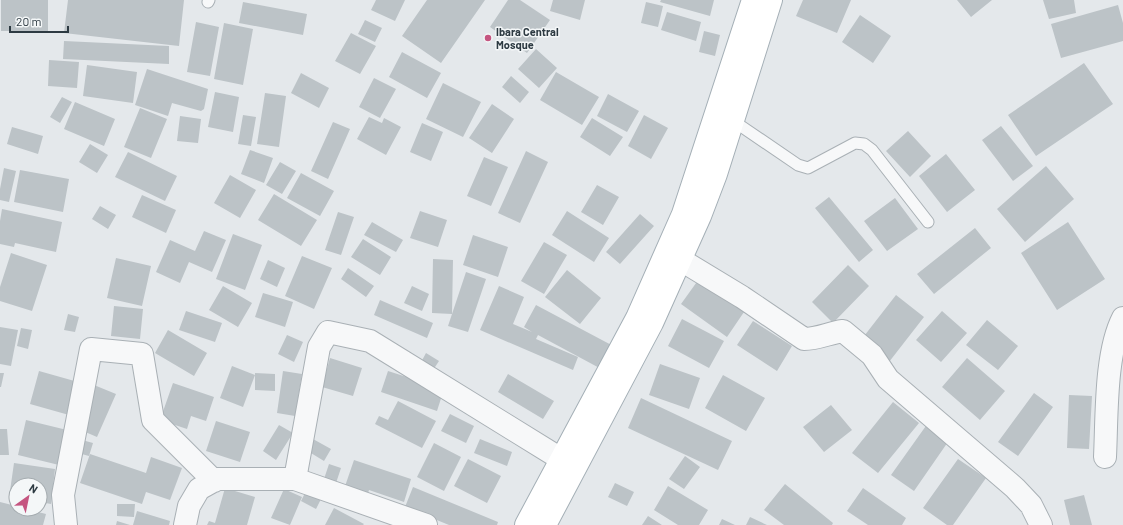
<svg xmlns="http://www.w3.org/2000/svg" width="1123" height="525" font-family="Barlow,sans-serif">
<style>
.building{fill:#bcc3c7}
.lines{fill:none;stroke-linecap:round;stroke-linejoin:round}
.lane-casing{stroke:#a9b0b5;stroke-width:13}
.street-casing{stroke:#a9b0b5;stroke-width:24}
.primary-casing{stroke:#a4afb6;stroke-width:24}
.lane{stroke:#f7f8f9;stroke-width:11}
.street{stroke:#f7f8f9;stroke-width:22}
.primary{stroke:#fff;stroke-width:22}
.poi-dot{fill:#c55580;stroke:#f4f7f8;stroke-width:1.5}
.labels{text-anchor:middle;stroke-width:3;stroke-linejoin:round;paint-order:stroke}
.poi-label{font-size:11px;font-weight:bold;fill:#2d3a42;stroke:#f4f7f8;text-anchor:start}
</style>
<rect width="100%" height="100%" fill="#e4e8eb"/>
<path class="building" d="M1,0H48V31H1Z
M68,0H184L179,46L64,33Z
M376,0H405L395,21L371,10Z
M427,0H485L441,63L402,36Z
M508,0H520L550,20L527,53L490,27Z
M553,0H585L580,20L550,11Z
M661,0H714L710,16L660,2Z
M803,0H851L837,33L796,16Z
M957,0H992L971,17Z
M1043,0H1074L1076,13L1049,19Z
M243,2L307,14L303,35L239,23Z
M646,2L663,6L658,27L641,23Z
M1118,5L1123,23V41L1061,58L1051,24Z
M667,12L701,22L696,41L661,30Z
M860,15L891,36L873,63L842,42Z
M365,20L382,28L375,42L358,34Z
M196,22L219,27L210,76L187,72Z
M224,23L253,29L243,85L214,79Z
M704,31L720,35L715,56L699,52Z
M351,33L376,46L360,74L335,61Z
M64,41L169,46V64L63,59Z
M536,49L557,68L539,88L518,69Z
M402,52L441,73L427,98L389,77Z
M49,60L79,62L77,88L48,86Z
M1084,63L1113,104L1036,156L1008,115Z
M87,65L137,72L133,103L83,96Z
M147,69L208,89L204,109L201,111L172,103L168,116L135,105Z
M556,72L599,97L582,125L540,100Z
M301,73L329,88L319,108L291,93Z
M511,76L529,92L520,103L502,87Z
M374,78L396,89L380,118L359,107Z
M443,83L481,102L463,137L426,119Z
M215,92L239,97L233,132L208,127Z
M265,93L286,96L279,147L257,144Z
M608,94L639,111L627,132L597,116Z
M62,97L72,102L60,123L50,117Z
M75,102L115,119L104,146L64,129Z
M492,104L514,119L492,153L469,138Z
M140,108L167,119L151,158L124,147Z
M243,115L256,117L251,146L238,144Z
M644,115L668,128L651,159L628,146Z
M180,116L201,119L198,143L177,141Z
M369,117L382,123L384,118L401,127L386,155L357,139Z
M592,118L623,137L610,156L580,137Z
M333,122L350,129L328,179L311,171Z
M422,123L443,132L431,161L410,152Z
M1001,126L1033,166L1013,181L982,140Z
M12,127L43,136L38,154L7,144Z
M908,131L931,156L910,177L886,151Z
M90,144L108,155L97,173L79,162Z
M250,150L273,158L264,183L241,174Z
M526,151L548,162L520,223L498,213Z
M128,152L177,176L165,201L115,177Z
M946,154L975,190L947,212L919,176Z
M484,157L508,167L491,206L467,196Z
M280,162L296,171L282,194L266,185Z
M1046,166L1074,199L1025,242L997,209Z
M4,168L16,171L9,202L0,200V189Z
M20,170L69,179L63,212L14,202Z
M301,173L334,191L320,216L287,198Z
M230,175L256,190L240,218L214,203Z
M597,185L619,197L603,225L581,212Z
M274,194L317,220L301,246L258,220Z
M142,195L176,210L166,233L132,217Z
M829,197L873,250L859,262L815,208Z
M895,198L918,229L887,251L864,221Z
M100,206L116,215L108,229L92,219Z
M2,209L62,222L56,252L15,243L14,247L0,244V221Z
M420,211L447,220L438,247L410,238Z
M567,211L609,238L594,262L552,235Z
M338,212L354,217L341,255L325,250Z
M640,214L654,226L620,264L606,252Z
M372,222L403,240L396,252L364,235Z
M1068,222L1105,279L1057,310L1021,253Z
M975,228L991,248L934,294L917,274Z
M204,231L226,240L212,272L189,262L180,283L156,272L170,240L195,251Z
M233,234L262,245L245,290L216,279Z
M473,235L508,247L498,277L463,265Z
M363,239L391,257L380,275L351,257Z
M544,242L567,255L544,294L521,281Z
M11,253L47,265L32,311L0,301V287Z
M302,256L332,268L314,309L285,296Z
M116,258L151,266L142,306L107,298Z
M433,259L453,260L452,314L432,313Z
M268,260L285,268L277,287L260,279Z
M848,265L869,286L833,323L812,302Z
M348,268L374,286L366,297L341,279Z
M567,270L601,298L580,324L545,297Z
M466,272L486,279L468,332L448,326Z
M699,279L744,312L727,337L681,304Z
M223,286L252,303L238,327L209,310Z
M412,286L429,294L422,311L404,303Z
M499,286L524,297L513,324L532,332L524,327L536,305L617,348L605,371L538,335L536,339L578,357L573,370L480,330Z
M263,293L293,302L285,327L255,317Z
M896,295L924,317L889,362L861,340Z
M380,300L433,323L427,338L374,315Z
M114,306L143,309L140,339L111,336Z
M186,311L222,323L215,342L179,330Z
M942,311L967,333L941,362L916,340Z
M68,314L79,317L75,332L64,330Z
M682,319L724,341L709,368L668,346Z
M987,320L1018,346L998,370L966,345Z
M753,321L792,346L777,371L737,345Z
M0,327L18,330L11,366L0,364Z
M21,328L32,330L28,349L17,346Z
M168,330L207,353L194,376L155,353Z
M287,335L303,342L294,362L278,354Z
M426,353L439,361L431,373L419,366Z
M330,358L362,368L353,396L322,387Z
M967,358L1005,391L980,420L942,387Z
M660,364L700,378L689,409L649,395Z
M232,366L255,375L243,407L220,398Z
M39,371L78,382L69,415L30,404Z
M283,371L302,374L295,416L277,413Z
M388,371L444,389L437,411L381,392Z
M0,373H4L1,387H0Z
M255,373L275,374V391L255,390Z
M508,374L554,401L543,419L498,392Z
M723,375L765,398L746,431L705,408Z
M173,383L214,397L206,421L191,416L187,429L160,420Z
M94,385L116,394L97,437L76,428Z
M1034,393L1053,407L1018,456L998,442Z
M1069,395L1092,396L1089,449L1067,448Z
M641,398L732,441L718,470L628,428Z
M398,401L436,421L422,448L375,424L379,416L388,420Z
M893,402L919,423L878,473L852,453Z
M831,405L852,430L824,452L803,427Z
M450,414L474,426L466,443L441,431Z
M26,420L67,430L59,465L18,455Z
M216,421L250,432L240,462L206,451Z
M928,423L950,439L914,491L891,475Z
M279,425L293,433L276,460L263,451Z
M0,429H7L9,455H0Z
M313,439L331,449L324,461L306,450Z
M480,439L512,452L507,466L474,453Z
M82,440L93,443L89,456L78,453Z
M434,443L461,457L444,491L417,477Z
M90,454L146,473L151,457L182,468L170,500L146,492L142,504L80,483Z
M685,456L700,467L684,489L669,479Z
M468,459L501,476L487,503L454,486Z
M958,459L986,478L953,525H947L923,508Z
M354,460L411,479L404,502L369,490L365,503L342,495Z
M14,463L55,469L51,504L40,502V485H16V499L9,498Z
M329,464L341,468L336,483L324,479Z
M615,483L634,492L627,506L608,497Z
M785,484L833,523L832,525H784L764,510Z
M668,486L708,510L699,525H678L654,510Z
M413,487L498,522L497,525H449L405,507Z
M225,488L255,497L247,525H207L209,521L215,523Z
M863,488L906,518L902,525H868L847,511Z
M284,489L302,497L290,525L271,518Z
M306,491L321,499L316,509L301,501Z
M1084,495L1092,525H1070L1064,500Z
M0,502L16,506V509H26L46,514L43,525H0Z
M117,504H135L134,517L117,516Z
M334,508L364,524L363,525H325Z
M137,511L170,521L169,525H133Z
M648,516L662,525H642Z
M750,517L767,525H746Z
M722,519L735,525H719Z
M117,521L130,525H116Z"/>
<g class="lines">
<defs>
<path id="lane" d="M208,2L209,0
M732,120L798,165L808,168L855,143L864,144L872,150L928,222"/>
<path id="street" d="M681,260L742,297L804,339C818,339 829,333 843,331L872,355L888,379L1015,488L1031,505L1041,525
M1105,457C1107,416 1105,353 1123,318
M295,479L319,347L328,332L370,341L561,459
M66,525L63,495L91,349L142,354L153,420L214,481
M185,525L189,506L199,489L217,479H295L426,525"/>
<path id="primary" d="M526,525L637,318L683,214L753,0
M545,525L652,323L700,216L716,174L771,0"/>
</defs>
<use href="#lane" class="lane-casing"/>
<use href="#street" class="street-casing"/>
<use href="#primary" class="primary-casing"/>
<use href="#lane" class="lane"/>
<use href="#street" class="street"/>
<use href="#primary" class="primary"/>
</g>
<circle class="poi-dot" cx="488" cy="38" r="4"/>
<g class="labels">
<g class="poi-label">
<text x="496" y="36">Ibara Central<tspan x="496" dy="13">Mosque</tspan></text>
</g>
</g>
<g transform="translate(28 497) rotate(33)"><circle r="19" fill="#f4f7f8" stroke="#a4abaf"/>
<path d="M0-3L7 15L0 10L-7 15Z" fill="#c55580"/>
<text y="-6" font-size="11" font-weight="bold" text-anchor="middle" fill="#2d3a42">N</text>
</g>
<path d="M10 26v6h58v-6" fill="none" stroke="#2d3a42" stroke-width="2"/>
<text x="16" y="26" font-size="12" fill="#2d3a42" stroke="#f4f7f8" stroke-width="3" paint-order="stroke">20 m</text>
</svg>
